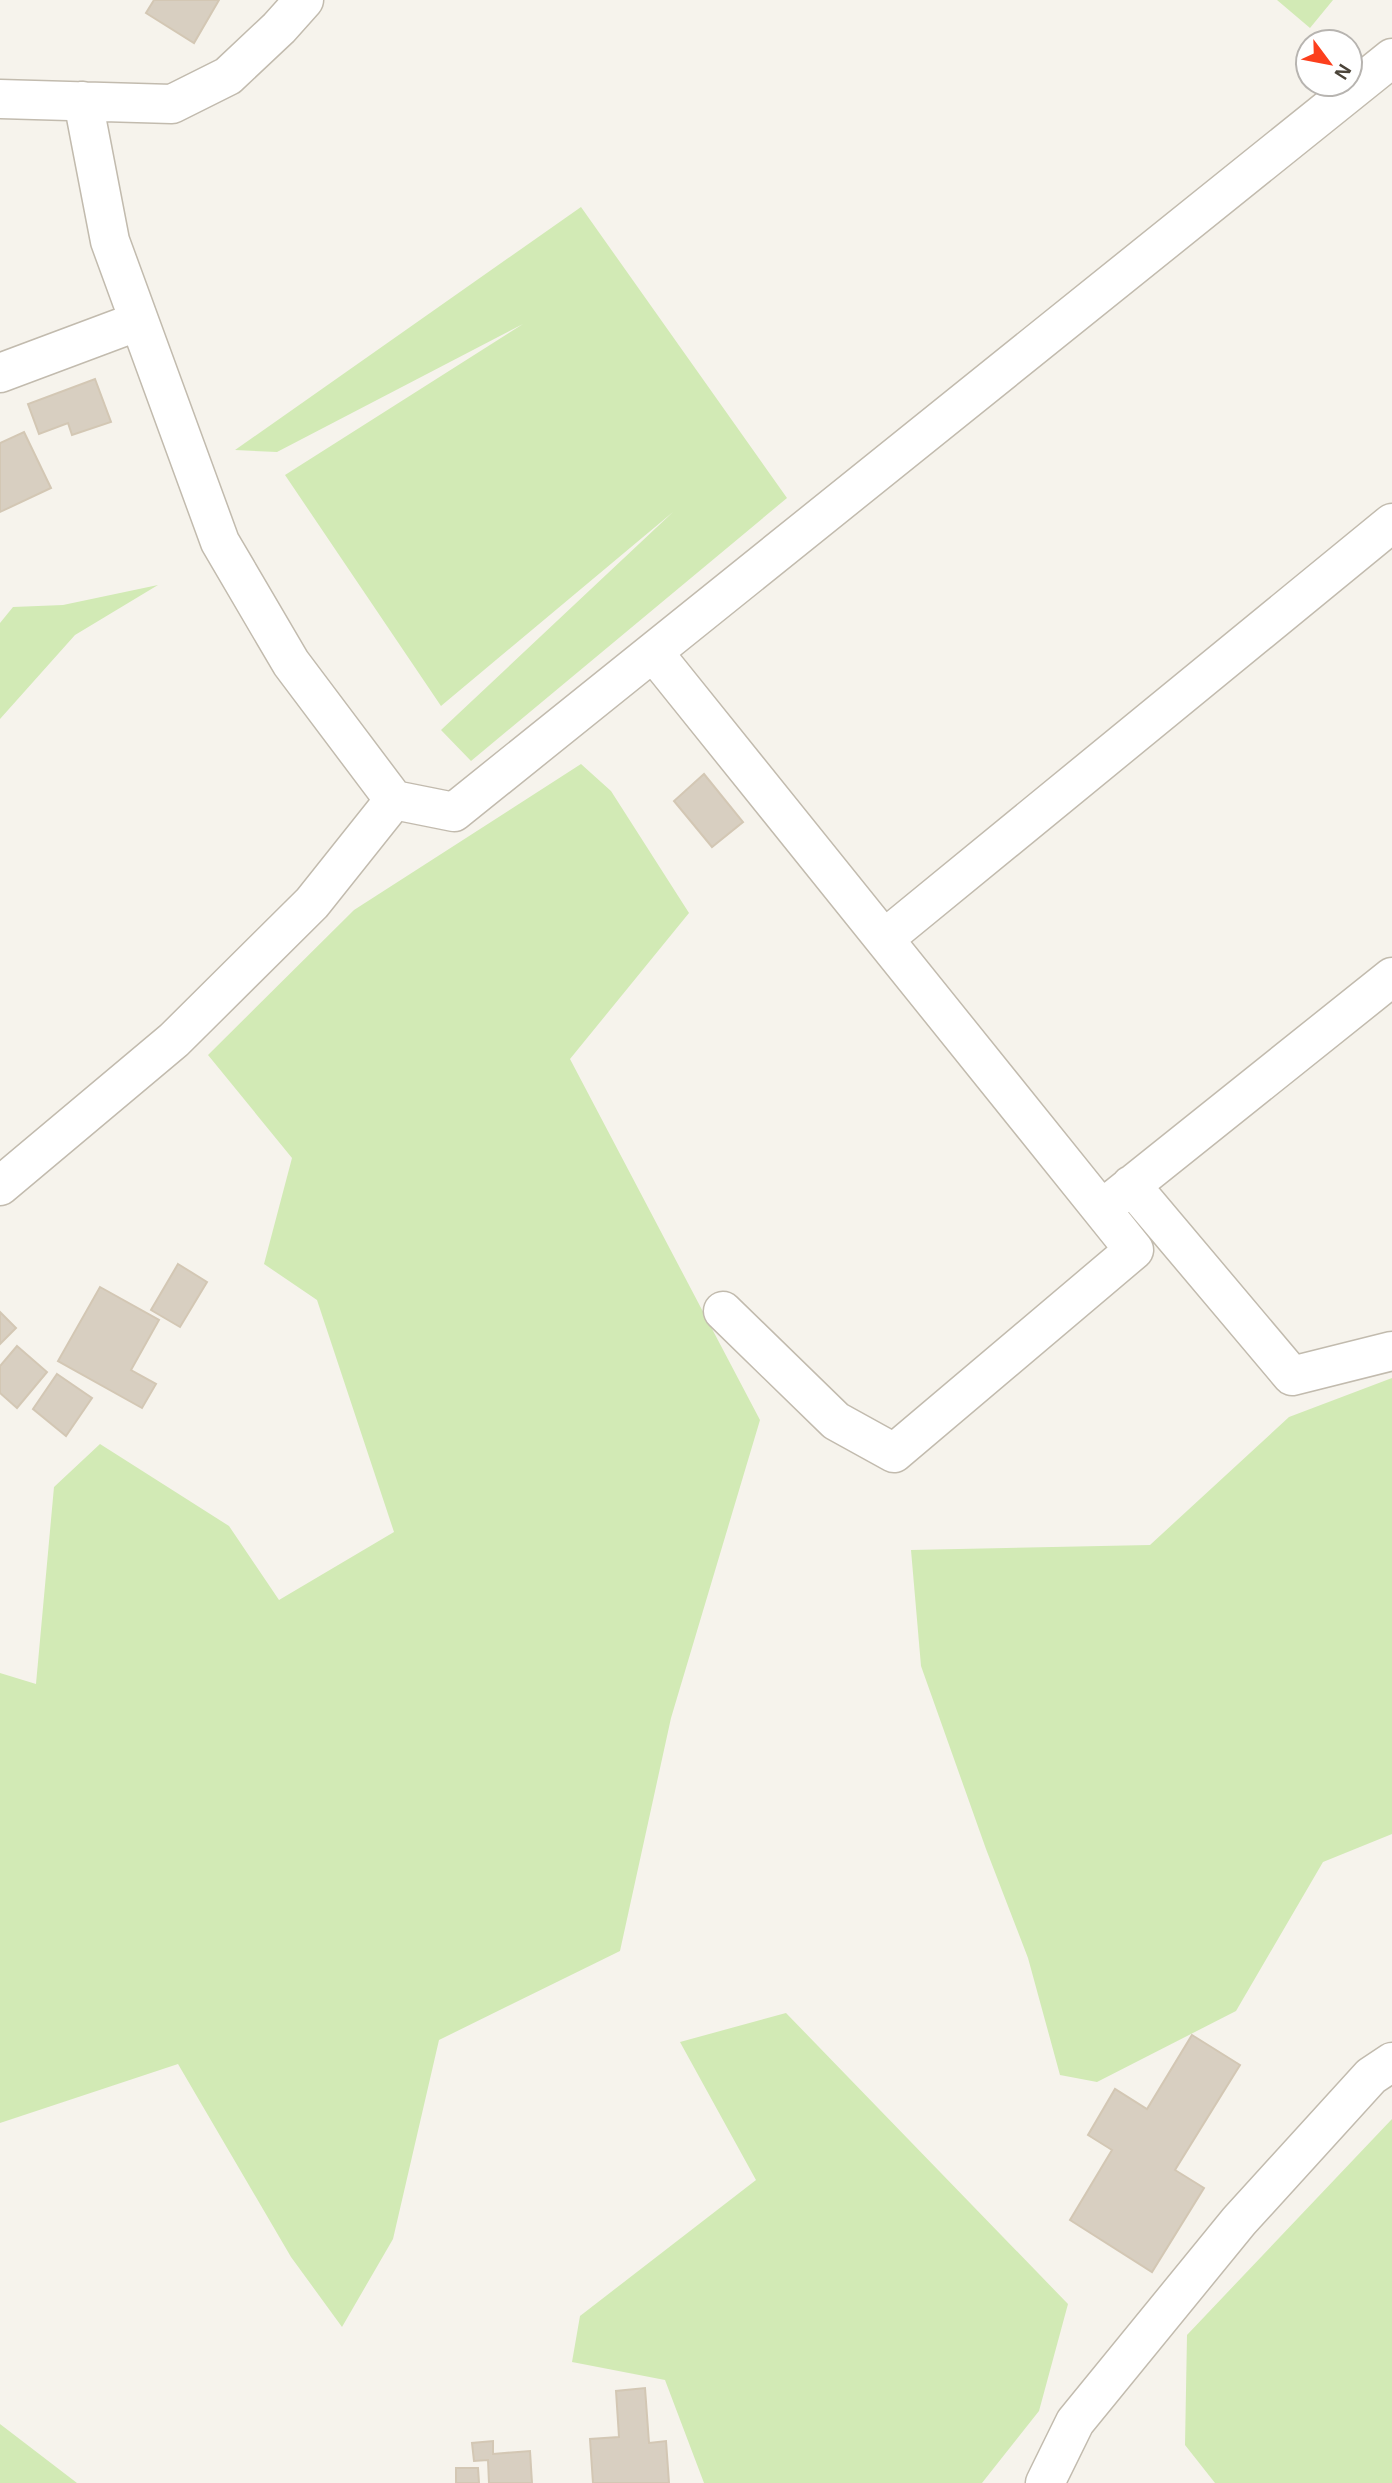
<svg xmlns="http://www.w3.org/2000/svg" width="1392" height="2483" font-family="Helvetica,sans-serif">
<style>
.green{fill:#d2eab5}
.building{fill:#d8cfc1;stroke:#d3c7b4;stroke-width:2}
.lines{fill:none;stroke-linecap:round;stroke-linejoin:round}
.minor-casing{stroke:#c2bbae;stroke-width:41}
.minor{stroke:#fff;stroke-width:38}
</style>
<rect width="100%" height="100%" fill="#f6f3ec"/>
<path class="green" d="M1277,0H1333L1310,28Z
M581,207L787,498L471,761L441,730L673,512L441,706L285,475L523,324L277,452L235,450Z
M158,585L75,635L0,719V623L13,607L63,605Z
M581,764L611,791L689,913L570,1059L760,1420L671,1718L620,1951L439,2040L393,2239L342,2327L291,2257L178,2064L0,2123V1673L36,1684L54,1487L100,1444L229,1526L279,1600L394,1532L317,1300L264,1264L292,1158L208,1055L354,910Z
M1392,1378V1834L1323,1862L1236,2011L1097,2082L1060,2075L1028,1958L986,1849L921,1666L911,1550L1150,1545L1289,1417Z
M786,2013L1068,2304L1039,2411L982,2483H704L665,2380L572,2362L580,2316L756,2180L680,2042Z
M1392,2119V2483H1215L1185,2445L1187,2335Z
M0,2424L77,2483H0Z"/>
<path class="building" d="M154,0H219L194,43L146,13Z
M95,379L111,422L72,435L68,423L39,434L28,404Z
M24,432L51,488L0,512V443Z
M704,774L743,822L712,847L674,801Z
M178,1264L207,1282L180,1327L151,1310Z
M100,1287L159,1320L131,1370L156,1384L142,1408L58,1361Z
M0,1312L16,1328L0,1344Z
M17,1346L47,1372L17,1408L0,1393V1366Z
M57,1374L92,1398L66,1436L33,1409Z
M1192,2035L1240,2065L1175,2170L1204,2188L1152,2272L1070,2220L1112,2150L1088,2135L1115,2089L1147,2109Z
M645,2388L649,2443L666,2441L669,2483H593L590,2439L619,2437L616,2391Z
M493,2441V2454L530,2451L532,2483H489L488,2460L474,2461L472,2443Z
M456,2468H478L479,2483H456Z"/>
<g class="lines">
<defs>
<path id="minor" d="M0,99L172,104L228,76L279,28L304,0
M83,101L110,241L220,542L291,663L394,800L454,812L1392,58
M0,373L139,321
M653,652L1134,1250L894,1453L836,1421L723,1311
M884,939L1392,523
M1131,1185L1292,1376L1392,1351
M0,1186L174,1040L312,903L394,800
M1102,1209L1392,977
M1045,2483L1075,2422L1239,2221L1371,2076L1392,2062"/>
</defs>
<use href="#minor" class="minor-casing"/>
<use href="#minor" class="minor"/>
</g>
<g transform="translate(1329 63) rotate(122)"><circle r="33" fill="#ffffff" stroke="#b7b4b0" stroke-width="2"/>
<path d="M0-5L12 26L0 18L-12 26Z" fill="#fc3f1d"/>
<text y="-10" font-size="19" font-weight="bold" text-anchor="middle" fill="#4b4439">N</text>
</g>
</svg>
